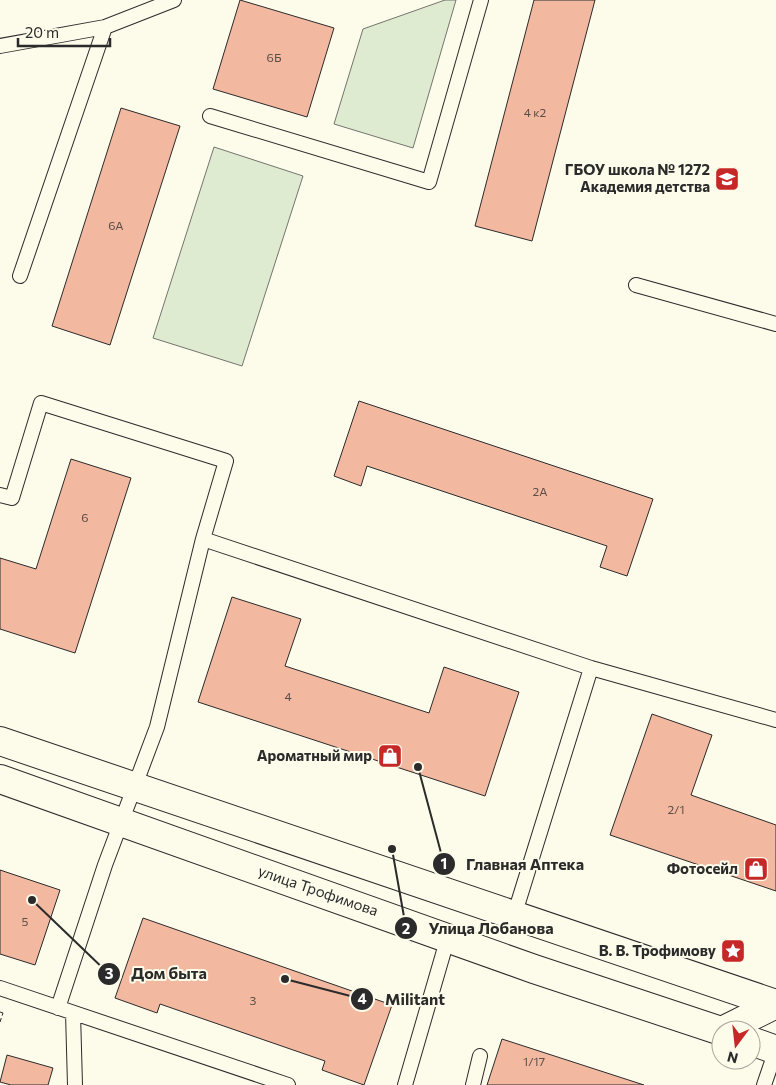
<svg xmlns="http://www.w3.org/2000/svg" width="776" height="1085" font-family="Commissioner,sans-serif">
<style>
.green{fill:#deebd1;stroke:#74746e}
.building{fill:#f2b8a0;stroke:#2b2b2b}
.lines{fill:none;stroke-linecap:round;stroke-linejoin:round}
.lane-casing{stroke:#2b2b2b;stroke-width:16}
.street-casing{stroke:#2b2b2b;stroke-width:30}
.secondary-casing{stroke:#2b2b2b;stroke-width:30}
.lane{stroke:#fdfbea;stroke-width:14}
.street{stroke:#fdfbea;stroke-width:28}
.secondary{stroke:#fdfbea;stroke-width:28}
.fence{stroke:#2b2b2b;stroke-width:1;stroke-dasharray:6 2.5;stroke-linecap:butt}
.labels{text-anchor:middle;stroke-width:4;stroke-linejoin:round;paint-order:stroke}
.number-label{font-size:12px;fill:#5d4e48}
.poi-label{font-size:15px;font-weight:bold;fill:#2b2b2b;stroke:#fdfbea;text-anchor:end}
.street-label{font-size:15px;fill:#2b2b2b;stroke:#fdfbea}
.leader{fill:none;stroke:#2b2b2b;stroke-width:2}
.callout-dot{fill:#2b2b2b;stroke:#fdfbea;stroke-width:2}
.mark-label{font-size:15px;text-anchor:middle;font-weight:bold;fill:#fff}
.callout-label{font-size:16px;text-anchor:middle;font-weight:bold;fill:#2b2b2b;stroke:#fdfbea;stroke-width:4;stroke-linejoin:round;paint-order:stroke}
</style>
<rect width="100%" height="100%" fill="#fdfbea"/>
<path class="green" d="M445,0H456L413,148L334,124L363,29Z
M214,147L303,176L242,366L153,338Z"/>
<path class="building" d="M240,0L334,28L307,117L213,89Z
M534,0H595L532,241L475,226Z
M121,108L180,126L110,345L52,326Z
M359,401L653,499L627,576L600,567L607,546L367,466L361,486L334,476Z
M71,459L131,478L75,653L0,629V558L36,569Z
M232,597L301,619L285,666L429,713L444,667L519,692L485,796L198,702Z
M652,714L712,735L691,795L776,825V891L610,835Z
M0,870L60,890L35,965L0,954Z
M143,918L392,1005L364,1085L322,1070L325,1061L160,1004L157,1013L115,998Z
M502,1039L644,1085H487Z
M7,1055L53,1068L48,1085H11L0,1082Z"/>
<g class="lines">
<defs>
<path id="lane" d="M0,46L105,27L174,0
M210,116L429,182L481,0
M20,276L105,27
M636,285L776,324
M0,495L12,498L41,403L226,461L203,539L157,727L105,865L58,1008
M203,539L591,668
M514,916L591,668L776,720
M0,988L288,1085
M73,1013L75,1085
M405,1085L448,937
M473,1085L480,1056
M764,1085L776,1050"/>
<path id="street" d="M724,1030L776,1004"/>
<path id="secondary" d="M0,741L776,1004
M0,779L534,969L721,1031
M751,1041L776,1050"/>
</defs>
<use href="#lane" class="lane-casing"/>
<use href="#street" class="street-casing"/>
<use href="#secondary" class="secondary-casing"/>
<use href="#lane" class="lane"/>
<use href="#street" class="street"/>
<use href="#secondary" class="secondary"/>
<path class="fence" d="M0,1012L3,1013L0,1022"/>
</g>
<defs>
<symbol id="school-square" viewBox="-11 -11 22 22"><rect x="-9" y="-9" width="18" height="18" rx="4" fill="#c62828" stroke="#fdfbea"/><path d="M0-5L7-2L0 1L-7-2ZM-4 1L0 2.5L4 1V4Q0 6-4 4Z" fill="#fff"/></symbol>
<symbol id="shop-square" viewBox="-11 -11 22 22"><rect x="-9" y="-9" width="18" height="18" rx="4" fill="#c62828" stroke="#fdfbea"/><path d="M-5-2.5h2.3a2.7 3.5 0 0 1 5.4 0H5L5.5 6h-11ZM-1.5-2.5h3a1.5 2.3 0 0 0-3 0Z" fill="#fff"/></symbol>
<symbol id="sight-square" viewBox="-11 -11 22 22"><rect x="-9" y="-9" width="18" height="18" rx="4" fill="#c62828" stroke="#fdfbea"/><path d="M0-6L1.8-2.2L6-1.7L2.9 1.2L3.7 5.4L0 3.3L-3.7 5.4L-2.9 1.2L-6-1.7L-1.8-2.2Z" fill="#fff"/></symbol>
</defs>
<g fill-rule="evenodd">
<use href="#school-square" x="713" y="165" width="28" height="28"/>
<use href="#shop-square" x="376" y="742" width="28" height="28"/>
<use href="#shop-square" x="742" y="855" width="28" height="28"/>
<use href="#sight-square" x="719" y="937" width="28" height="28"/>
</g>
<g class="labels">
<g class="number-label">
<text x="274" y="62">6Б</text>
<text x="535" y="117">4 к2</text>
<text x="116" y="230">6А</text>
<text x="540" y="496">2А</text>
<text x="85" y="522">6</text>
<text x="288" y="701">4</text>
<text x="676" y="814">2/1</text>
<text x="25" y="926">5</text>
<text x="253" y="1005">3</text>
<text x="534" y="1066">1/17</text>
</g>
<g class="poi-label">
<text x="710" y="175">ГБОУ школа № 1272<tspan x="710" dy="17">Академия детства</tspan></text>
<text x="372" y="761">Ароматный мир</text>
<text x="738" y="874">Фотосейл</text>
<text x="716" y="956">В. В. Трофимову</text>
</g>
<g class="street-label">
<text transform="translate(318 891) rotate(19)" y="5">улица Трофимова</text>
</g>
</g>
<path class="leader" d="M418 767L444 864M392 849L406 928M32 900L109 974M285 979L362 999"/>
<g class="callout-dot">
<circle cx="418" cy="767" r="5"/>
<circle cx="392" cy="849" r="5"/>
<circle cx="32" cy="900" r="5"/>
<circle cx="285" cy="979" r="5"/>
<circle cx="444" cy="864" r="12"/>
<circle cx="406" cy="928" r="12"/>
<circle cx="109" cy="974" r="12"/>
<circle cx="362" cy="999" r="12"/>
</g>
<g class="mark-label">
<text x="444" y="869">1</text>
<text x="406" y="934">2</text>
<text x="109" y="979">3</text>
<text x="362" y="1004">4</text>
</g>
<g class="callout-label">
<text x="525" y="870">Главная Аптека</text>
<text x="491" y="934">Улица Лобанова</text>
<text x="169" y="979">Дом быта</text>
<text x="415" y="1005">Militant</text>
</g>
<g transform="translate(736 1045) rotate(195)"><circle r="24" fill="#fdfbea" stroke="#a9a89e"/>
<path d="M0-4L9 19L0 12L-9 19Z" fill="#c62828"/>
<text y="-8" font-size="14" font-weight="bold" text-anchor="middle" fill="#2b2b2b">N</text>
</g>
<path d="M18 38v8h92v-8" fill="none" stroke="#2b2b2b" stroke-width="2.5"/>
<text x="25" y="38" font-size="15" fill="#2b2b2b" stroke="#fdfbea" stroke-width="4" paint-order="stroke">20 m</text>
</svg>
